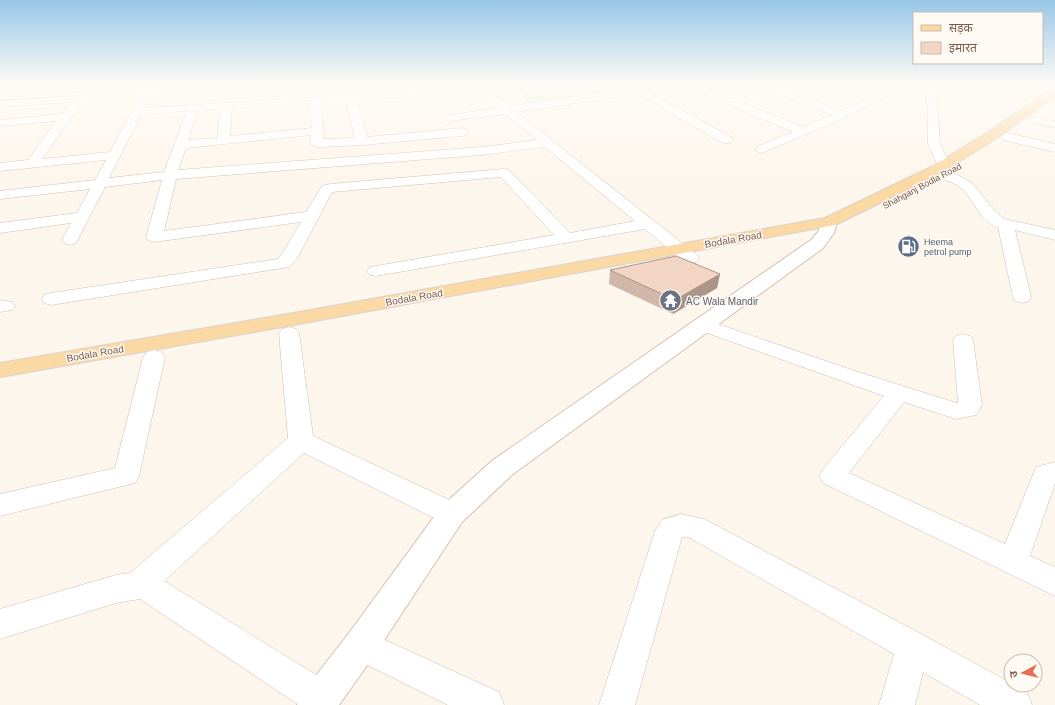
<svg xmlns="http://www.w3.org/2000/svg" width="1055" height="705" font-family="Helvetica,'Noto Sans Devanagari',sans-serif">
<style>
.green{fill:#d8ecc9}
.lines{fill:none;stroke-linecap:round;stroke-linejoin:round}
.street-casing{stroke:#d1beb0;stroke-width:1}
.secondary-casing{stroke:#d6c0b0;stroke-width:2}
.primary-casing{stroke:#dad1cd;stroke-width:2}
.street{fill:#fff;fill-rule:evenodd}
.secondary{fill:#fff;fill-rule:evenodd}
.primary{fill:#fbd9a5;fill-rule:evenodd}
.wall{fill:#d1b7a8}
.shaded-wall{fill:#aa9588}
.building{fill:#f3d5c3;stroke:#aa9588}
.labels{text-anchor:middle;stroke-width:3;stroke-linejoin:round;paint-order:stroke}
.far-street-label{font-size:9px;fill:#7a5c4d;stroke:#fffaf3}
.far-service-label{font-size:9px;fill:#4e5e75;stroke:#fffaf3;text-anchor:start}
.street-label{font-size:10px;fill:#7a5c4d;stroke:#fffaf3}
.worship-label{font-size:10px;fill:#5b616d;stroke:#fffaf3;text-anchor:start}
</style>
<rect width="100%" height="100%" fill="#fdf6ec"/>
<path class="green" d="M516,85H623L633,90L527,102Z"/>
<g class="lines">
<defs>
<path id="street" d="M236,85H278L273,88L148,97L149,99L145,108L428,90L432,91L433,93L432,95L357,100L367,137L462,128L466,129L468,132L466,135L462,136L362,145L319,147L312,145L310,142L311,135L186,148L178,170L482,147L537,140L505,114L450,121L446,120L444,118L450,115L498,108L471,85H482L509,106L631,89L632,87L636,86L642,88L666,85H698L732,99L785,90L841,111L865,99L836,87L834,85H847L874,95L883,90L876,85H888L894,91L879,101L846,117L762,153L758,152L756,149L758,146L793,132L687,87L650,93L731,137L733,140L731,143H723L638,94L516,112L696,254L699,258L696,262L690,263L684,262L645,229L376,276L370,275L367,271L370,267L376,266L554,235L501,177L332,192L298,257L289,267L51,305L44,303L42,299L44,295L51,293L278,259L282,254L301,222L154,242L148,240L146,237L162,180L105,187L76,243L70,245L64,243L62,240L71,223L0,233V223L77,213L90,189L0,199V191L95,180L106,160L0,171V163L28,160L56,121L0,126V120L62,114L71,102L0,107V101ZM784,96L832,115L803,127L743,103ZM140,97L110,152L42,159L83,101ZM346,101L355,138L323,139L324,131L320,103ZM309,103L312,128L230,136L232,108ZM221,109L217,138L188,140L198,110ZM187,111L164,172L109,178L141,115ZM545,147L635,221L570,233L509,170L504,169L330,184L322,186L306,212L164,231L176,179L481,155Z
M924,85H934L938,109L940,144L951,166L947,169L972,183L995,211L1004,219L1055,230V240L1015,230L1031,297L1029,301L1022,303L1015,301L1013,297L998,227C980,222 975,201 962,189C954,181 935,178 929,170L931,167L938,166L928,144V109Z
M1035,117L1055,121V127L1031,122L1029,120L1031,118Z
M1007,133L1055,144V152L1003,140L1001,137L1003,134Z
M0,300L12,302L15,306L12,310L0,312Z
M703,319L855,371L957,403H958L953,340L956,336L963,334L970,336L973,340L982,405L976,415L956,419L904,402L849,473L1005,544L1036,467L1055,462V483L1030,556L1055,567V596L823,483L819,476L823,469L884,396L696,329L693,325L696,321Z
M289,327L296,329L299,333L313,436L462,506L466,514L462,522L452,525L442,522L304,453L164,581L334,686L339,699L336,705H299L140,599L116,603L0,639V609L116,575L130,573L288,438L279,333L282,329Z
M154,350L161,352L165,357L139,476L135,483L0,516V494L115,468L143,357L147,352Z
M681,514L704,519L925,636L1027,692L1032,705H980L923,672L915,705H879L894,654L688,537H682L635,705H599L655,531L662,520Z
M361,629L499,692L504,705H448L349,656L344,645L349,634Z"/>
<path id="secondary" d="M829,217L835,219L837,222L834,233L823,248L513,474L462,522L373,657L339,705H297L303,692L349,633L442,506L493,460L811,240L818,232L823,219Z"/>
<path id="primary" d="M1055,88V96L998,137L941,173L835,225L288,326L0,377V363L288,314L825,218L931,167L990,131L1051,89Z"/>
</defs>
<use href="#street" class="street-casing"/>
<use href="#secondary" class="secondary-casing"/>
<use href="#primary" class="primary-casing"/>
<use href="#street" class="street"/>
<use href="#secondary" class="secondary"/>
<use href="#primary" class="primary"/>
</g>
<path class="wall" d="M610,270L720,274L717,288L673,314L609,284Z"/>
<path class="shaded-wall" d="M720,274L717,288L673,314L675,300Z"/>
<path class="building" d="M676,256L720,274L675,300L610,270Z"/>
<linearGradient id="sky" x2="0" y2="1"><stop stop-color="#97c7e8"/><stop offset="0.46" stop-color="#fefbf6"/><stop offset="1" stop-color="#fefbf6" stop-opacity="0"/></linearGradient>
<rect width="1055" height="183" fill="url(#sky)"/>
<defs>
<symbol id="fuel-disc" viewBox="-11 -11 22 22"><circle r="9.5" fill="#5c6f8a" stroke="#fffaf3"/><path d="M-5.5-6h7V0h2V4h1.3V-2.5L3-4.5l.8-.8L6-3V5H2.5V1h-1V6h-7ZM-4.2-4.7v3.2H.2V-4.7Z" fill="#fff"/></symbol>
<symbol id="temple-disc" viewBox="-11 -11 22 22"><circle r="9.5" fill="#6b7280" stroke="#fffaf3"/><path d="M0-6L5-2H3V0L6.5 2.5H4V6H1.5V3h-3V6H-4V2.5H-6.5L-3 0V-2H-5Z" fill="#fff"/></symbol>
</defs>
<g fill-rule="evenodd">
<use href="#fuel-disc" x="896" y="234" width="25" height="25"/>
<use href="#temple-disc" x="658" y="288" width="25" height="25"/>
</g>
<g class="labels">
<g class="far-street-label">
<text transform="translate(922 186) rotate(-28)" y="3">Shahganj Bodla Road</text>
</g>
<g class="far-service-label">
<text x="924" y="245">Heema<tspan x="924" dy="10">petrol pump</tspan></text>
</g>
<g class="street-label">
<text transform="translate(733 239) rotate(-10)" y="4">Bodala Road</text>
<text transform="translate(414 297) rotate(-10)" y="4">Bodala Road</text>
<text transform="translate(95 353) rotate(-10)" y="4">Bodala Road</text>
</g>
<g class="worship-label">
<text x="686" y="305">AC Wala Mandir</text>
</g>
</g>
<rect x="913" y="12" width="130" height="52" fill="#fffaf3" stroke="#cabbb1"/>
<rect x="921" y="25" width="20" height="6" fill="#fbd9a5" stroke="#cabbb1"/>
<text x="949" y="32" font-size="12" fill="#7a5c4d">सड़क</text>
<rect x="921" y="42" width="20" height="12" fill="#f3d5c3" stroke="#cabbb1"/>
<text x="949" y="52" font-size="12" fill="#7a5c4d">इमारत</text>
<g transform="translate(1023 673) rotate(263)"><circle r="19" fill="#fffaf3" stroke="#cabbb1"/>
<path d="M0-3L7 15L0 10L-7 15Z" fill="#e76f51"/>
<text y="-6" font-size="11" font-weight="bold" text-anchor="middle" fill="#7a5c4d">उ</text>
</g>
</svg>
